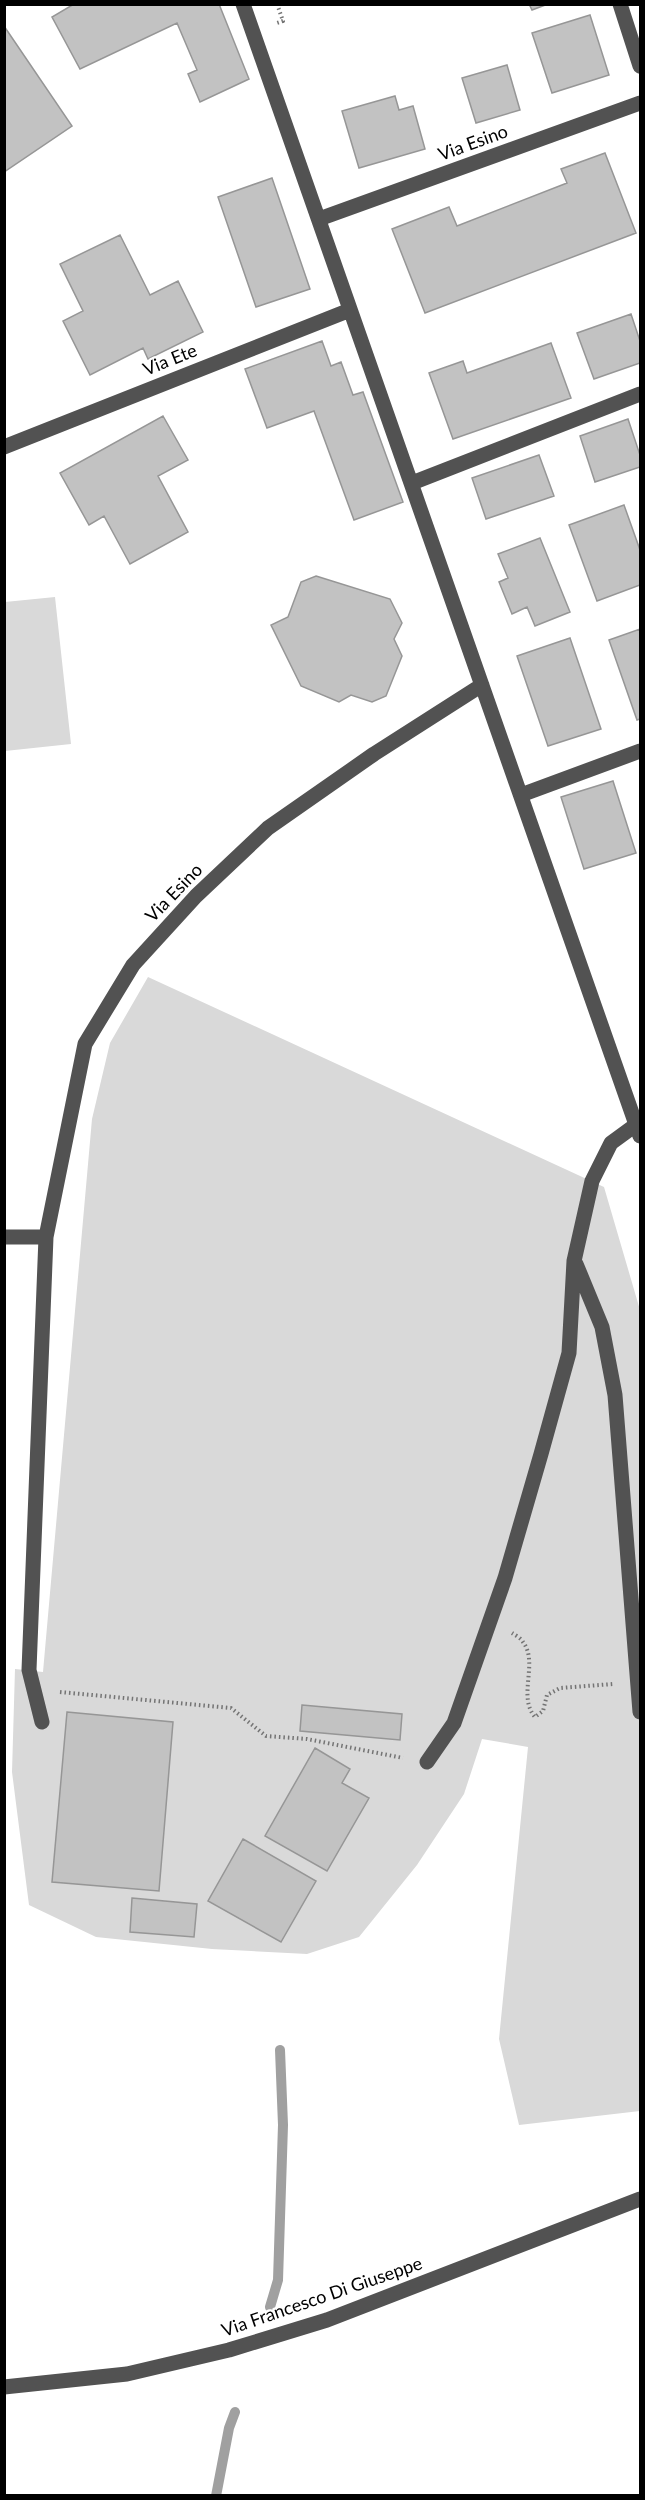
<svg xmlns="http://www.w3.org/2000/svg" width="645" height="2500" font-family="Lato,sans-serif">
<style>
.green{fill:#d9d9d9}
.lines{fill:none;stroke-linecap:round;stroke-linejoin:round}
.stream{stroke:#a0a0a0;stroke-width:10}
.building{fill:#c2c2c2;stroke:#969696;stroke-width:1.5}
.path{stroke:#747474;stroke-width:4;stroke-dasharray:1.5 3;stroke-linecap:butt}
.minor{stroke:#525252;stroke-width:15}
.labels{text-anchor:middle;stroke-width:4.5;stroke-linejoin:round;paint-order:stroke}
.street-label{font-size:18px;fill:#000;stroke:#fff}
</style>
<rect width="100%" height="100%" fill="#fff"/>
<path class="green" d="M55,597L71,744L5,751V602Z
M148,977L604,1187L640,1310V2111L519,2125L499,2039L528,1747L482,1739L464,1794L417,1865L359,1937L307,1954L212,1949L96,1937L29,1905L12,1772L15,1669L43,1672L92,1119L110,1043Z"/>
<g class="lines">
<path class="stream" d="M270,2307L278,2280L283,2125L280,2050
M216,2496L229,2428L235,2412"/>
</g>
<path class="building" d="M74,4H219L249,79L200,102L188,74L197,70L177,23L80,69L52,17Z
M529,4H548L532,10Z
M590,15L609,75L552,93L532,33Z
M4,26L72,126L4,172Z
M507,65L520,110L476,123L462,78Z
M395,96L399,110L413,106L425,149L359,168L342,111Z
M605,153L636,233L425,313L392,229L449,207L457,226L567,183L561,169Z
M272,178L310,289L256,307L218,197Z
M120,235L150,295L178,281L203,332L148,359L143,348L90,375L63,321L83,311L60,264Z
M631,314L640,341V363L594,379L577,333Z
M322,341L331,366L341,362L353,395L363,392L403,502L354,520L314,411L267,428L245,369Z
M551,343L571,398L453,439L429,373L463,361L467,373Z
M163,416L188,460L158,476L188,532L130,564L104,516L89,525L60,473Z
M628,419L640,455V467L595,482L580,436Z
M539,455L554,496L486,519L472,478Z
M624,505L640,550V585L597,601L569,525Z
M540,538L570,612L535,626L527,607L512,614L499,582L508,578L498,554Z
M316,576L390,599L402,623L394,639L402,656L386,696L372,702L351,695L339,702L301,686L271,625L288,617L301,582Z
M640,629V719L637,720L609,640Z
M570,638L601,729L548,746L517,656Z
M613,781L636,853L584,869L561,797Z
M302,1705L402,1714L400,1740L300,1731Z
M67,1712L173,1722L159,1891L52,1882Z
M315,1748L350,1769L342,1783L369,1798L327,1871L265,1836Z
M243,1839L316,1881L281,1942L208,1901Z
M132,1898L197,1904L194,1937L130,1932Z"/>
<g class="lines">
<path class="path" d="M277,4L283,21L277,23
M512,1633C515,1635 521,1638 523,1642C539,1663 517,1696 535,1717L543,1711L547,1695L560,1688L613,1684
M60,1692L231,1708L266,1736L307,1739L403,1758"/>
<path class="minor" d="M243,4L640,1136
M620,4L640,66
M319,219L640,103
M4,447L350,310
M412,483L640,394
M521,795L640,751
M4,1237H46L85,1044L133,965L196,896L268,828L374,754L482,685
M576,1264L602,1327L615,1395L640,1712
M42,1722L29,1670L46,1237
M427,1762L454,1723L505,1578L541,1454L569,1353L574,1261L592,1181L611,1143L637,1124
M4,2387L127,2374L229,2350L327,2320L640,2199"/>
</g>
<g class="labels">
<g class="street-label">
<text transform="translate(473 143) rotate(-20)" y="6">Via Esino</text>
<text transform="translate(170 360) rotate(-22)" y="6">Via Ete</text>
<text transform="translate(174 893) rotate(-46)" y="6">Via Esino</text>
<text transform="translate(322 2297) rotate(-19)" y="6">Via Francesco Di Giuseppe</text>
</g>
</g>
<rect width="645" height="2500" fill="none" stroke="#000000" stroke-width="12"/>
</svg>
